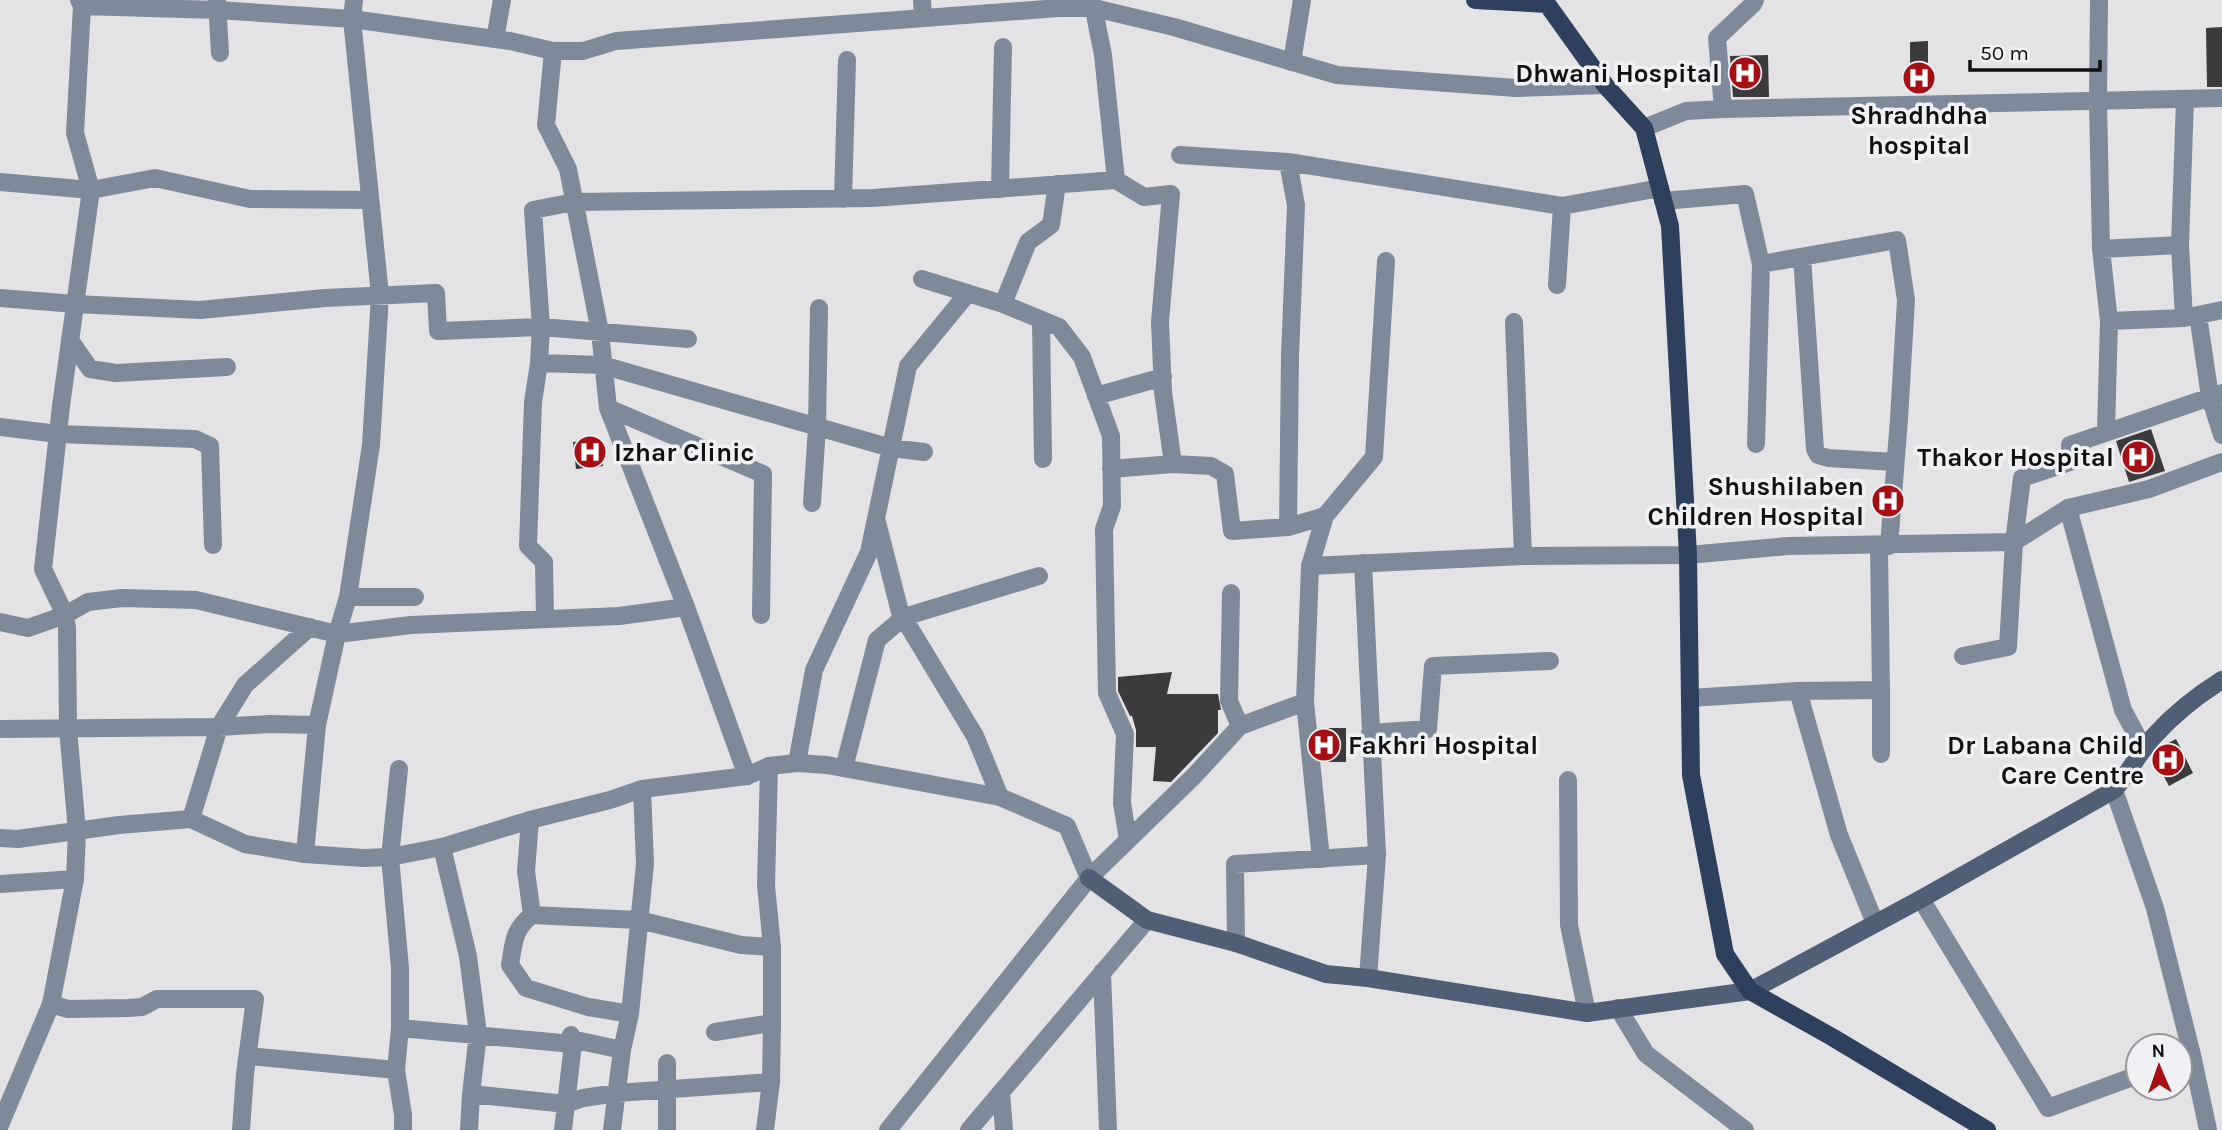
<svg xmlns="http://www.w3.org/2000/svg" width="2222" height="1130" font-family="Karla,sans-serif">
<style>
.building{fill:#3b3a3d}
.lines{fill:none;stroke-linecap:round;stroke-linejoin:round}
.minor{stroke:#7e8a9a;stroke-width:18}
.tertiary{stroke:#7e8a9a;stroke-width:18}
.secondary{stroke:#4e5f76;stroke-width:18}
.primary{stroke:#2d415c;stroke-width:18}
.labels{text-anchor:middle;stroke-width:7;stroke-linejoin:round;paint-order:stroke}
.poi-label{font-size:26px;font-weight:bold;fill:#111112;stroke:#f0f1f4;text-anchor:end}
</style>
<rect width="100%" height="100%" fill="#e3e3e6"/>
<path class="building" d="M2222,27V87H2207L2206,28Z
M1928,41V93H1910V42Z
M1768,55L1769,97H1733L1730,56Z
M2151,429L2165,471L2129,482L2116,441Z
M599,439L603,466L576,469L573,442Z
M1172,672L1167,694H1218L1221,710H1218V733L1171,782L1153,781L1156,747H1136V730L1132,716H1130L1118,691V677Z
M1319,728H1346V762H1323Z
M2176,739L2193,773L2169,786L2153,756L2159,748Z"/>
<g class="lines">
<path class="minor" d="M217,0L220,53
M922,0L923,18
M1092,0L1103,55L1116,180
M2099,0L2098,101L2101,249L2109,321L2106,431
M495,39L502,0
M553,51L546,125L568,169L600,332L608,408L686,607L747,776
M1292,62L1302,0
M1180,155L1288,162L1562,206L1660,188
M0,182L91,190L155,178L250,199L370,200
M1000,189L1003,47
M843,199L847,60
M1663,201L1745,194L1761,264L1756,444
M2101,249L2180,245
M1802,257L1815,449L1818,455L1828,458L1895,462
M1761,264L1897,240L1906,300L1899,419L1889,546
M922,279L1003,304L1059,327L1082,357L1111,436L1112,506L1104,529L1107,693L1125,734L1122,803L1128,840
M1557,285L1562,206
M0,298L75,304L200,310L325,298L436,293L438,331L541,327L688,339
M1003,304L1028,242L1051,225L1057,184
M2198,315L2210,397L2222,435
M2184,318L2180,245L2185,99
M1041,320L1043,459
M2109,321L2184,318L2222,310
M1514,322L1523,556
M70,340L90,369L116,373L227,367
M539,363L602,365L891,448L924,452
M1096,396L1163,377
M608,408L763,474L761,615
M0,427L58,434L195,439L210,446L213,545
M1173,464L1211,466L1225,474L1232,531L1288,527L1325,516L1310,566L1305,702L1321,859
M812,503L817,427L819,308
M2068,508L2123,710L2144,749
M1325,516L1374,457L1386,261
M877,522L900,612L975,736L1000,797
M1288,527L1290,356L1296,205L1288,162
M1231,593L1229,701L1240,726
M348,597H415
M545,619L544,562L528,546L533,402L539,363L541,327L533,210L574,202L873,198L1116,180L1144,197L1171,194L1160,322L1163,392L1173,464L1111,469
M0,622L28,628L65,615L88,602L122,598L196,600L337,634L348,597L371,445L380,295L352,19L354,0
M1963,656L2008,647L2014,542L2022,478L2070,462V445L2222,393
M1881,690V754
M1798,691L1881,690L1879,546
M1690,698L1798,691L1839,835L1875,923
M0,729L219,727L269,724L317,725
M1370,733L1428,729L1433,666L1550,661
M797,763L814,670L869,552L908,366L968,293
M844,768L877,640L904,617L1039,576
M399,769L390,857L400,968V1028L396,1070L403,1115V1130
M1568,780L1569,925L1587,1013
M191,819L219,727L245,685L310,627
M530,820L526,871L532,915
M442,847L468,956L478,1034L471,1094L469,1130
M305,854L317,725L337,634L411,625L619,616L686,607
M1089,878L1195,775L1240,726L1305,702
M0,884L75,879
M1921,899L2048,1108L2138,1075
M1236,943L1235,864L1377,855
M1102,972L1108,1130
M51,1004L68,1009L128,1008L142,1007L157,999H255L245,1074L241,1130
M1618,1008L1646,1054L1745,1130
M630,1014L588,1007L526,988L510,965C514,942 513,930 532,915L639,920L741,945L772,947
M400,1028L573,1044L576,1040L622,1050
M715,1032L772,1023
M249,1056L396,1070
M667,1063V1130
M1001,1092L1004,1130
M471,1094L566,1104L583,1098L617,1093L771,1082
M563,1130L573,1044L571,1035
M612,1130L622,1050L630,1014L645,864L642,789
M765,1130L771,1082L772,1023V947L766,885L769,766
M969,1130L1147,920"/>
<path class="tertiary" d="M82,6L217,10L352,19L510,41L553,51H583L616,41L1059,8H1094L1174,27L1337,75L1516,88L1605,85
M1723,109L1717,38L1753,4L1755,0
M1644,128L1686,111L1723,109L2222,98
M1363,563L1377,855L1368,978
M1310,566L1523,556L1688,555L1788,546L2014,542L2068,508L2149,489L2222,462
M2114,790L2155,908L2192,1055L2208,1130
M0,838L18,839L119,825L191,819L245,844L305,854L363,858L390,857L442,847L530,820L610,800L642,789L747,776L769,766L797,763L827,765L1000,797L1067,826L1089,878L888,1130
M0,1125L51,1004L75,879L77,831L68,729L67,628L65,615L43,569L61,406L91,190L75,133L82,6L79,0"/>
<path class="secondary" d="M1089,878L1147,920L1236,943L1326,974L1368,978L1587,1013L1750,991L1921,899L2114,790C2129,773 2139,752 2154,736C2173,715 2198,695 2222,680"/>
<path class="primary" d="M1475,0L1547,4L1605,85L1644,128L1670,226L1688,555L1691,775L1725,954L1750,991L1832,1037L1987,1130"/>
</g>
<defs>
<symbol id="hospital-disc" viewBox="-11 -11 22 22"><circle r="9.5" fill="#a61015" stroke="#f0f1f4"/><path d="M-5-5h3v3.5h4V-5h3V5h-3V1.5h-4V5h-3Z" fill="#fff"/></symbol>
</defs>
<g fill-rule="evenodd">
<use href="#hospital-disc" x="1726" y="54" width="38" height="38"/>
<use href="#hospital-disc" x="1900" y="59" width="38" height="38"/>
<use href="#hospital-disc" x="571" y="433" width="38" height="38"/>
<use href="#hospital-disc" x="2119" y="438" width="38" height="38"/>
<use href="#hospital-disc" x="1869" y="482" width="38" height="38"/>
<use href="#hospital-disc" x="1305" y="726" width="38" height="38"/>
<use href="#hospital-disc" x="2149" y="741" width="38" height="38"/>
</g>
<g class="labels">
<g class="poi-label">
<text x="1720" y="82">Dhwani Hospital</text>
<text x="1919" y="124" text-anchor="middle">Shradhdha<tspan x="1919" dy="30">hospital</tspan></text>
<text x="614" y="461" text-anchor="start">Izhar Clinic</text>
<text x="2114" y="466">Thakor Hospital</text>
<text x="1864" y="495">Shushilaben<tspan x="1864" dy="30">Children Hospital</tspan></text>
<text x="1348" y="754" text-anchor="start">Fakhri Hospital</text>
<text x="2144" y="754">Dr Labana Child<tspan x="2144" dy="30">Care Centre</tspan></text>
</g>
</g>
<g transform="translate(2159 1067) rotate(358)"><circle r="33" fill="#f0f1f4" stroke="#97979a" stroke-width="2"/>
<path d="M0-5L12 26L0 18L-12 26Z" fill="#a61015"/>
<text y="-10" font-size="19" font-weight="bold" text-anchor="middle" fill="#111112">N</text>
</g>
<path d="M1970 60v10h130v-10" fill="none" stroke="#111112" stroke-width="3.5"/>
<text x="1980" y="60" font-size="21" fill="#111112" stroke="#f0f1f4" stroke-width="5" paint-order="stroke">50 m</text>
</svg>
